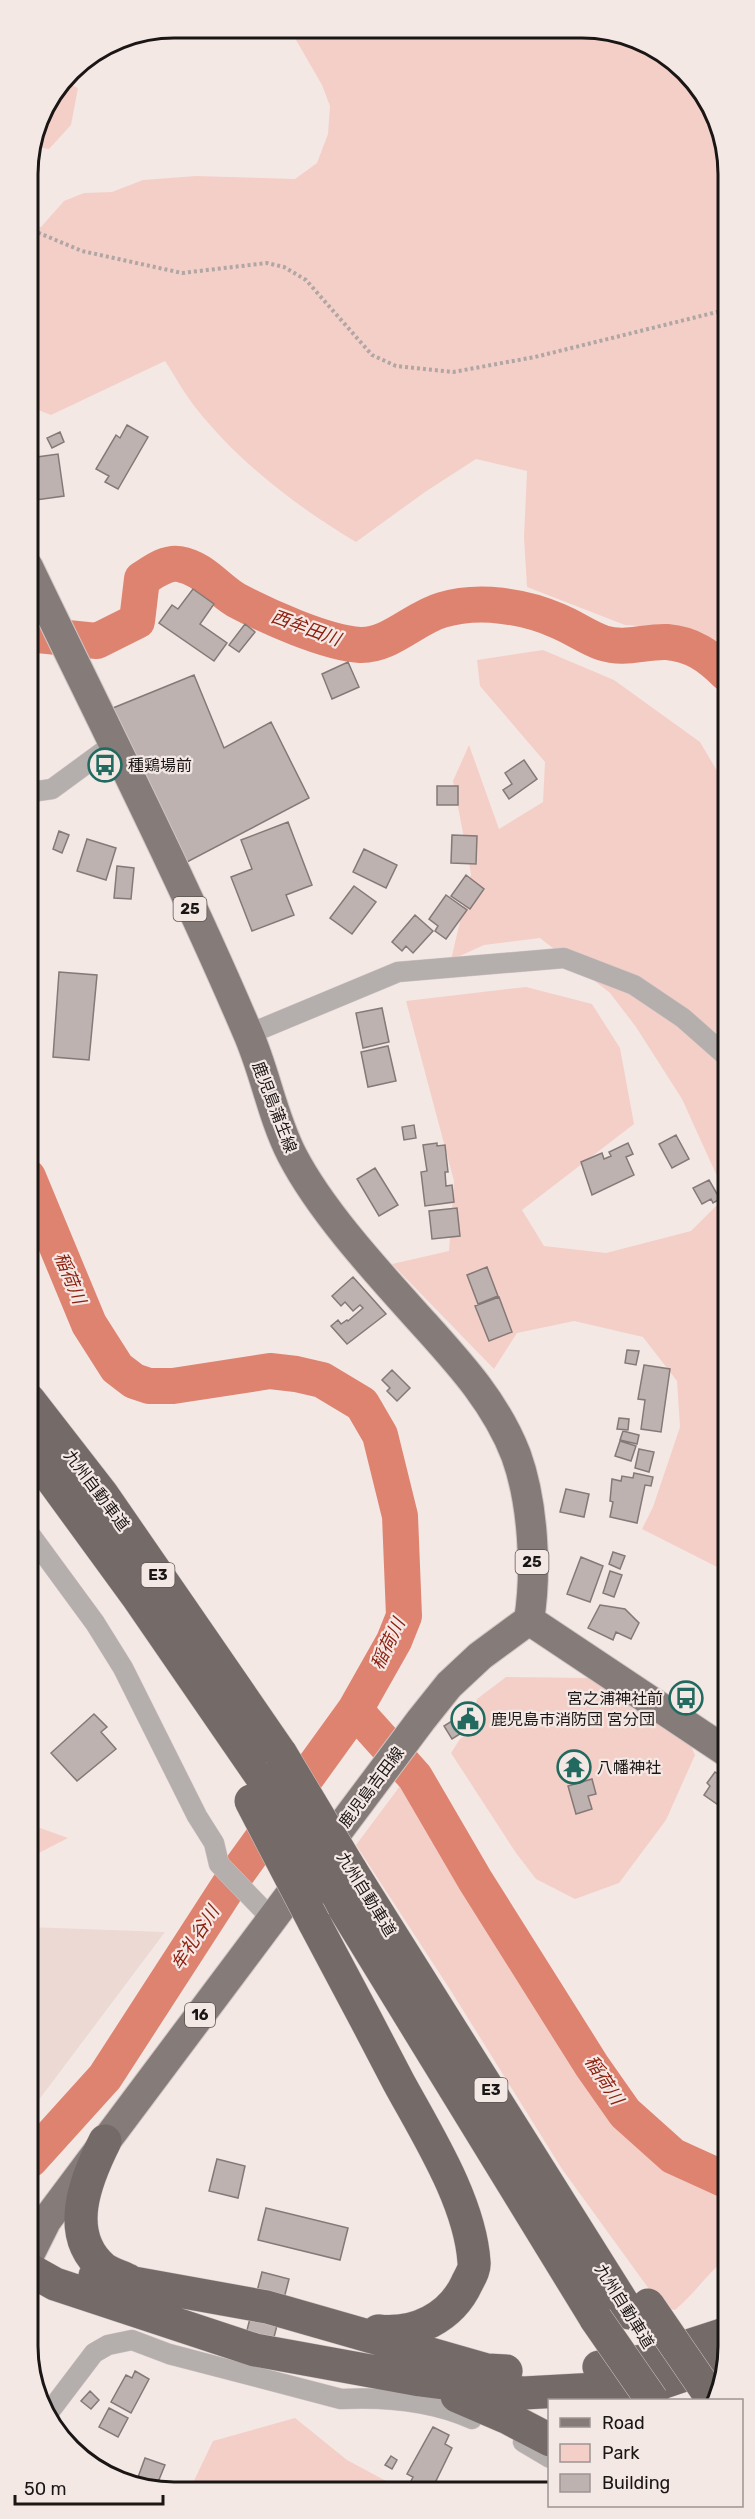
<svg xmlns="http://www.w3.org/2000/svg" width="755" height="2519" font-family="Rubik,'Noto Sans JP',sans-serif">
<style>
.built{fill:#edd9d4}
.green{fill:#f4cfc7}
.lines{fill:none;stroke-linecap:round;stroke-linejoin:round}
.river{stroke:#df8371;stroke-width:36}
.building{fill:#bdb2b0;stroke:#847977;stroke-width:1.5}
.street-casing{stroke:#d1c6c4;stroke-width:21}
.primary-casing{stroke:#d1c6c4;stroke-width:32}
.highway-casing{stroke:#d1c6c4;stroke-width:34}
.path{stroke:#b0a6a4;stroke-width:4;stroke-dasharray:3 3;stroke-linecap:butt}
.street{stroke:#b4aead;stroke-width:20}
.primary{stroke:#857c7a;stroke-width:30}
.highway{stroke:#746a67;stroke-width:33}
.highway-bridge-casing{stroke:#d1c6c4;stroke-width:34;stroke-linecap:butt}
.highway-bridge{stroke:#746a67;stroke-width:33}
.labels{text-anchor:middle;stroke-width:4.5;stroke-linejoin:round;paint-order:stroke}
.shield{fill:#f4e8e5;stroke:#5b5553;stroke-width:1.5}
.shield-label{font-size:15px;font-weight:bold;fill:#1a1615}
.poi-label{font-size:16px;fill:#1a1615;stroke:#f4e8e5;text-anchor:start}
.street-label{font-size:16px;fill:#1a1615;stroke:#f4e8e5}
.water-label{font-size:18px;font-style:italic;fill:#8e200f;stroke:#f4e8e5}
.rim{fill:none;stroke:#1a1615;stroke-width:3}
</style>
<rect width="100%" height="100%" fill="#f4e8e5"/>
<path class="built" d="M29,1927L165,1932L29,2113Z"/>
<path class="green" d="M293,28L610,30L685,70L725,145L726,647L694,630L625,625L527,587L524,537L527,471L476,459L425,492L356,542C296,506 239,463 195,407C184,393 175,376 165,361L51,415L28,406L27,224L41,227L64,201L84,193L112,192L143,180L196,176L295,179L317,163L328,134L330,106L322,85L292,33Z
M62,81L78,88L71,125L49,149L32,146L38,117Z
M543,650L614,680L700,742L726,786L727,1572L642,1529L653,1507L680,1427L677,1381L643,1337L574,1321L517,1333L494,1369L392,1264L449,1251L454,1181L406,1001L526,987L592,1004L620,1048L634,1124L522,1210L544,1246L606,1253L691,1231L726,1196L682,1099L636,1027L610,993L540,938L484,945L451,960L471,874L453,781L469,745L499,829L543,802L545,762L480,686L477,660Z
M506,1677L590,1678L609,1688L662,1728L691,1746L695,1755L666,1820L619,1883L575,1899L536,1879L516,1853L451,1753L460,1739L481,1722L475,1710L477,1699Z
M403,1782L412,1790L438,1839L490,1924L609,2110L652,2151L700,2181L728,2193V2256C708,2273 695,2293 675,2310L662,2307L562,2169L451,1991L356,1845Z
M29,1824L68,1838L29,1858Z
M295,2418L347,2460L401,2489H190L213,2441Z"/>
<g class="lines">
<path class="river" d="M28,634L97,641L137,621L142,579C152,573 165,562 179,564C203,568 216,588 236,600C266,616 326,643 360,645C390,646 414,618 442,610C479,599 524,606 558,621C573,627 588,638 603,643C625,650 645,641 667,642C692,644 709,656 726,673
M28,1177L89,1324L117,1368L134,1381L149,1386H173L270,1371L296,1374L322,1380L362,1404L380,1435L400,1516L404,1616L394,1641L355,1710L233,1879L105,2077L30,2160
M355,1710L415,1777L475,1880L592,2066L625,2113L673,2156L728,2181"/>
</g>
<path class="building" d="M127,425L148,437L118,489L105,482L109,476L96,469L116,435L120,438Z
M60,432L64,442L52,448L47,438Z
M58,454L64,496L36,500L30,458Z
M193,589L214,604L200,624L227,643L214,661L159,623L172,605L178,609Z
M245,624L255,632L239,652L229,645Z
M348,662L359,687L332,699L322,674Z
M194,675L224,748L271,722L309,798L187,862L113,708Z
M524,760L537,779L509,799L503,790L512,784L505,773Z
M437,786H458V805H437Z
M288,822L312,885L286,895L294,915L252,931L231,877L252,869L241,840Z
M59,831L69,835L62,853L53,849Z
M452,835L477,836L476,864L451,863Z
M87,839L116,848L106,880L77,871Z
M364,849L397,865L386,888L353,872Z
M117,866L134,868L131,899L114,898Z
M466,875L484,889L470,909L451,896Z
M354,886L376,902L352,934L330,918Z
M446,895L467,910L446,939L435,931L438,926L429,919Z
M415,915L433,931L413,953L406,946L402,951L392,942Z
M59,972L97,975L89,1060L53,1057Z
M382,1008L389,1042L363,1048L356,1013Z
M388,1046L396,1081L368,1087L361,1052Z
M414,1125L416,1138L404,1140L402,1127Z
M676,1135L689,1159L672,1168L659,1144Z
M437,1143V1146L445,1145L448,1172H445L446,1186L452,1185L454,1202L425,1206L421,1172L427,1171L423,1145Z
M628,1143L633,1154L626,1157L634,1175L592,1195L581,1162L602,1153L604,1159L611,1156L609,1152Z
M375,1168L398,1205L379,1216L357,1179Z
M709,1180L720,1199L713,1203L711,1199L702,1204L693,1188Z
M457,1208L460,1236L432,1239L429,1211Z
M487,1267L498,1296L478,1304L467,1275Z
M353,1277L386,1314L347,1344L331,1326L338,1320L341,1324L347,1320L348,1321L363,1308L360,1305L353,1311L345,1302L341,1306L332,1296Z
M499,1297L512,1332L489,1341L475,1306Z
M627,1350L639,1351L636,1365L625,1363Z
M644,1365L670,1369L661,1432L641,1429L645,1400L638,1399Z
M392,1370L410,1388L397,1401L387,1391L390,1388L382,1380Z
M619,1418L629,1419L628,1430L617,1429Z
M623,1431L639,1435L637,1444L620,1440Z
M620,1441L636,1446L631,1461L615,1456Z
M639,1449L654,1452L649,1472L635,1468Z
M634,1473L653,1477L651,1486L645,1485L637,1523L610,1517L613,1502L610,1501L612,1479L621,1481L622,1476L633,1478Z
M566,1489L589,1494L584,1517L560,1512Z
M613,1552L625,1556L620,1569L609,1564Z
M581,1557L603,1566L590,1602L567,1594Z
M610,1571L622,1575L614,1597L603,1593Z
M727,1596V1616L719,1600Z
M600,1605L625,1609L639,1623L631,1639L616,1632L613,1640L588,1628Z
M470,1709L477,1722L466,1729L458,1716Z
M94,1714L107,1727L101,1732L116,1749L77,1781L51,1753Z
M455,1719L463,1732L452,1739L444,1726Z
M721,1770L727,1774V1811L704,1795L710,1786L707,1783L715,1772L718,1774Z
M592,1779L596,1794L588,1796L592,1809L576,1814L568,1786Z
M217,2159L245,2166L238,2198L209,2191Z
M266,2208L348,2228L340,2260L258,2240Z
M262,2272L289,2279L266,2368L239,2361Z
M135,2371L149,2379L131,2413L111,2402L126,2375L132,2378Z
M90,2391L99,2400L91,2409L81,2401Z
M109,2408L128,2418L118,2437L99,2427Z
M433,2427L449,2435L445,2444L452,2448L432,2489H418L409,2485L413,2477L407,2474Z
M391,2456L397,2460L392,2469L385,2465Z
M145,2458L165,2465L156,2487L137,2480Z"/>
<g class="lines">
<defs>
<path id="street" d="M28,787L38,791L52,789L112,745
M249,1034L398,972L564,958L634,985L683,1018L726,1056
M29,1533L95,1623L123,1668L197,1816L214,1843L219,1864L273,1920
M50,2411L94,2353L108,2345L132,2340L169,2354L341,2399C384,2397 432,2401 472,2419
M523,2442L550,2458"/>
<path id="primary" d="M28,567C102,721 180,874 247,1031C265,1071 272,1116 292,1155C322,1213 380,1275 424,1324C460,1364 496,1403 516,1455C533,1502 537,1571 529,1620
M529,1620L727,1752
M30,2253L46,2221L421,1720L449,1685L480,1656L529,1620"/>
<path id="highway" d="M29,1400L102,1494L281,1754
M29,1448L137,1596L263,1779
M350,1869L629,2313
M333,1890L596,2319
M314,1922C343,1976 371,2029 399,2083C428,2136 470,2202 474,2262C475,2269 470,2277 467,2283C451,2318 415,2335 378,2331
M105,2141C86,2179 63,2234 103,2268C109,2273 120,2276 128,2280
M30,2270L55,2284L255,2350L420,2380L524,2393L652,2386L726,2361
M95,2276L267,2307L487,2370L506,2371
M599,2367L642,2361L728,2333
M457,2396L506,2417L550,2440"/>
</defs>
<use href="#street" class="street-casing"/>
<use href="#primary" class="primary-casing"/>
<use href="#highway" class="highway-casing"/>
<path class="path" d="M27,228L82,251L182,273L267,263L284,267L306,280L372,355L396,366L453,372L535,357L725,310"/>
<use href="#street" class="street"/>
<use href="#primary" class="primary"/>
<use href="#highway" class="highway"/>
<defs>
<path id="highway-bridge" d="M281,1754L350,1869
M263,1779L333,1890
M251,1801L314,1922
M648,2305L713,2400
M596,2319L652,2400"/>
</defs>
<use href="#highway-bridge" class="highway-bridge-casing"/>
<use href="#highway-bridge" class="highway-bridge"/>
</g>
<defs>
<symbol id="bus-ring" viewBox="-11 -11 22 22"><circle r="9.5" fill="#f4e8e5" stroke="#226a5f" stroke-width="1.5"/><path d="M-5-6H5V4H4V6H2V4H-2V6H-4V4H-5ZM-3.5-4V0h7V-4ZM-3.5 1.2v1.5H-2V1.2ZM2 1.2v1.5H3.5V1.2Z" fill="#226a5f"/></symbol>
<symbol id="civic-ring" viewBox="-11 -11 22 22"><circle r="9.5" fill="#f4e8e5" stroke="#226a5f" stroke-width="1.5"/><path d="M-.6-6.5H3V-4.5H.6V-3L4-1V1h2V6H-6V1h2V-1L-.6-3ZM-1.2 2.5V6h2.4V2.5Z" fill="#226a5f"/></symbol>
<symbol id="temple-ring" viewBox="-11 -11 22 22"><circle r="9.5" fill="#f4e8e5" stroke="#226a5f" stroke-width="1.5"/><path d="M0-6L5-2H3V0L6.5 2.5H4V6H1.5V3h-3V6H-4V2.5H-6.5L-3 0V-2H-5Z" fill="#226a5f"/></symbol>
</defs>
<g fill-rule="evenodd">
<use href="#bus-ring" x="86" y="746" width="38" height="38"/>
<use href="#bus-ring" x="667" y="1679" width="38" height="38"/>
<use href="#civic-ring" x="449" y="1700" width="38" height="38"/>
<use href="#temple-ring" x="555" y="1748" width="38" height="38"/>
</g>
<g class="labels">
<g class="shield">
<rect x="173.5" y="897" width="33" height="24" rx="4.5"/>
<rect x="515.5" y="1550" width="33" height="24" rx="4.5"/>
<rect x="141.5" y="1563" width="33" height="24" rx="4.5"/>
<rect x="185" y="2003" width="30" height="24" rx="4.5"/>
<rect x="474.5" y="2078" width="33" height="24" rx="4.5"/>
</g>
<g class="shield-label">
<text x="190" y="914">25</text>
<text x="532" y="1567">25</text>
<text x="158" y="1580">E3</text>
<text x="200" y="2020">16</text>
<text x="491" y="2095">E3</text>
</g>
<g class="poi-label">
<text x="128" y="771">種鶏場前</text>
<text x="663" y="1704" text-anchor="end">宮之浦神社前</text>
<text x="491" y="1725">鹿児島市消防団 宮分団</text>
<text x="597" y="1773">八幡神社</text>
</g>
<g class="street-label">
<text transform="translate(275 1107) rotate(69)" y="6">鹿児島蒲生線</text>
<text transform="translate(97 1490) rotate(53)" y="6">九州自動車道</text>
<text transform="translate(371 1787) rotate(-53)" y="6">鹿児島吉田線</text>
<text transform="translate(367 1894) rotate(58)" y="6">九州自動車道</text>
<text transform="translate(625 2306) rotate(58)" y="6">九州自動車道</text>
</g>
<g class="water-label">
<text transform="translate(306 628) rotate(20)" y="6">西牟田川</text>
<text transform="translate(70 1278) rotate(68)" y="6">稲荷川</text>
<text transform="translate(388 1644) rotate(-64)" y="6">稲荷川</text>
<text transform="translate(195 1938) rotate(-57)" y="6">牟礼谷川</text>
<text transform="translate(604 2080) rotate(57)" y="6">稲荷川</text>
</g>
</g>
<path d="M0 0H755V2519H0ZM174 38H582A136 136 0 0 1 718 174V2346A136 136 0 0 1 582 2482H174A136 136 0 0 1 38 2346V174A136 136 0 0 1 174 38Z" fill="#f4e8e5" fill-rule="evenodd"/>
<path class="rim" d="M174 38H582A136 136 0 0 1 718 174V2346A136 136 0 0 1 582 2482H174A136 136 0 0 1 38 2346V174A136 136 0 0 1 174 38Z"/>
<rect x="548" y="2399" width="195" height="108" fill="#f4e8e5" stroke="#9d9492" stroke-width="1.5"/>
<rect x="560" y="2418" width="30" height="9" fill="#857c7a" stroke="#9d9492" stroke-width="1.5"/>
<text x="602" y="2429" font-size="18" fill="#1a1615">Road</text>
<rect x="560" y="2444" width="30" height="18" fill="#f4cfc7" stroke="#9d9492" stroke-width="1.5"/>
<text x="602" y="2459" font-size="18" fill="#1a1615">Park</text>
<rect x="560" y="2474" width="30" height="18" fill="#bdb2b0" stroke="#9d9492" stroke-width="1.5"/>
<text x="602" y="2489" font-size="18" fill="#1a1615">Building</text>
<path d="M15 2495v9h148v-9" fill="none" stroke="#1a1615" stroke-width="3"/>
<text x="24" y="2495" font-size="18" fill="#1a1615" stroke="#f4e8e5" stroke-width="4.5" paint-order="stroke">50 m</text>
</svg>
